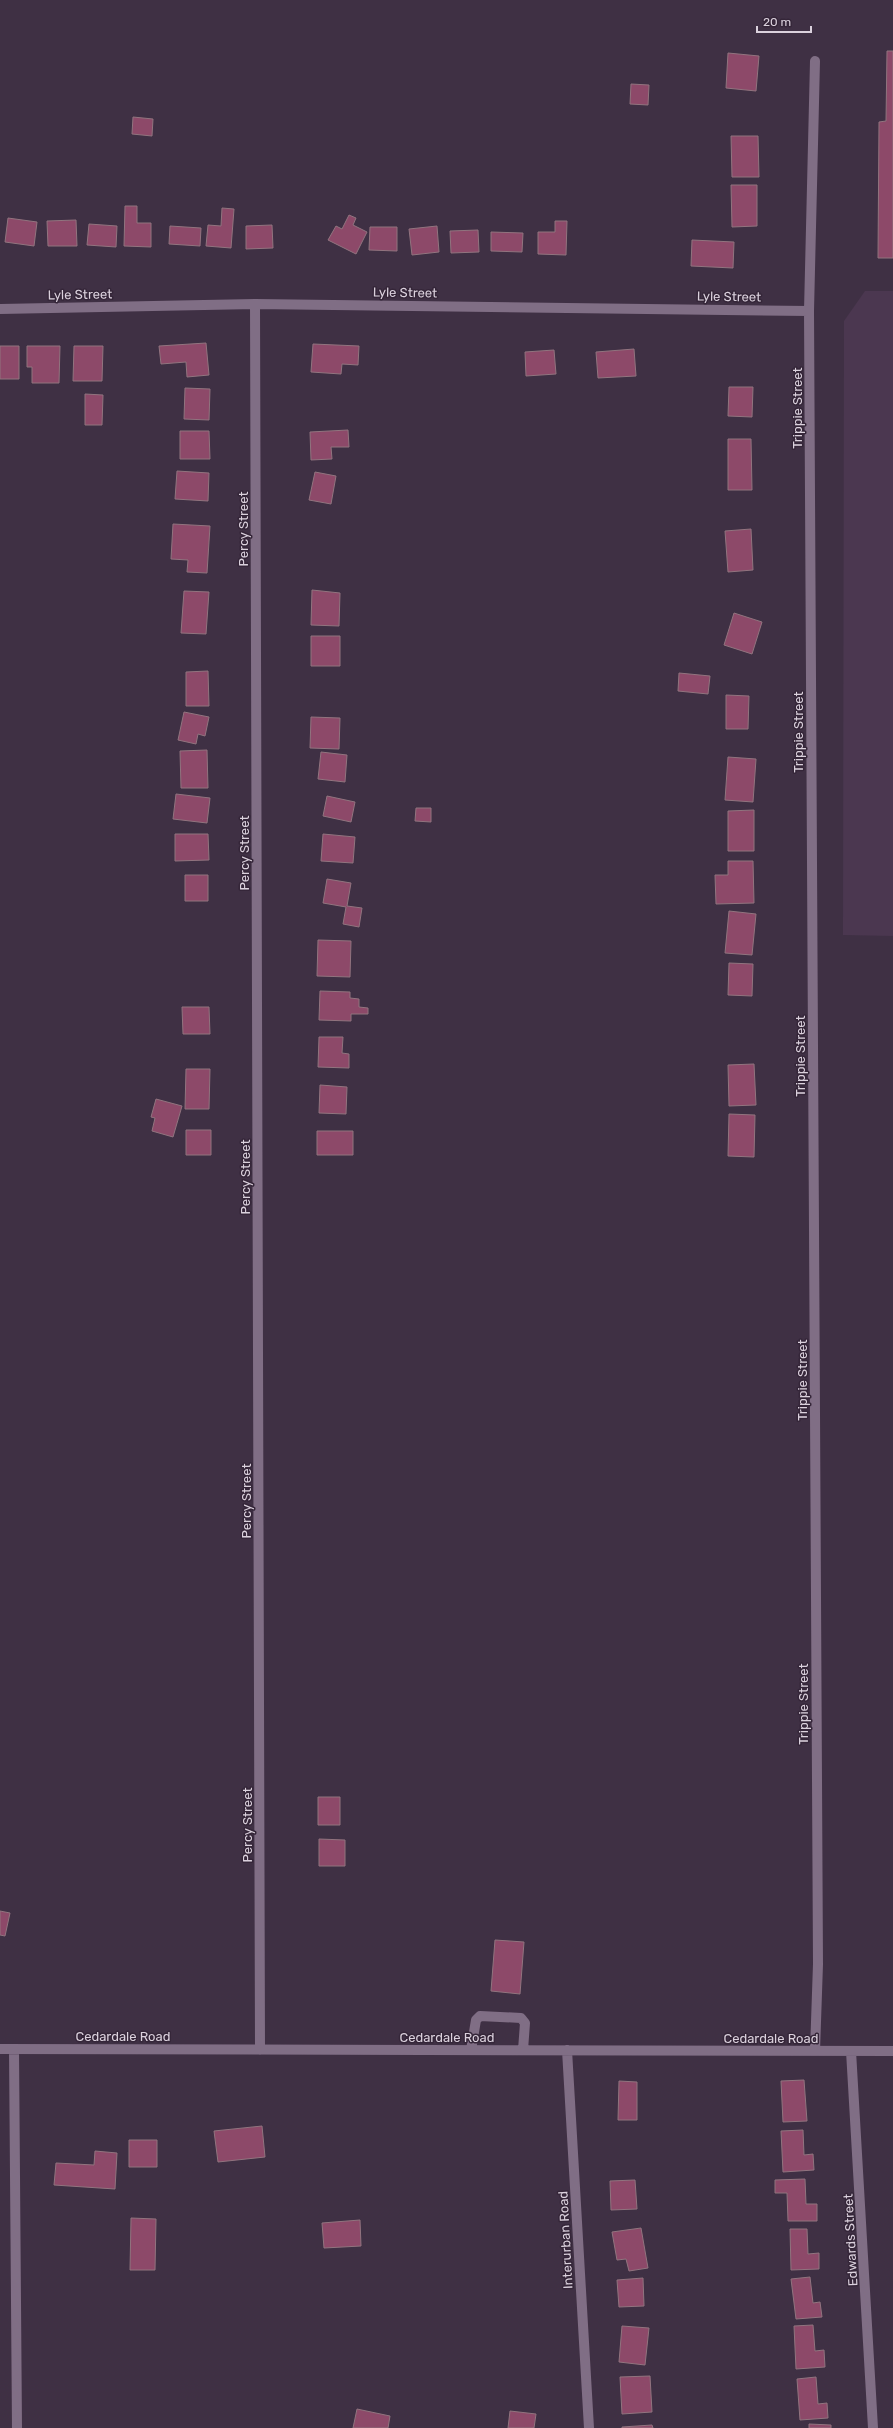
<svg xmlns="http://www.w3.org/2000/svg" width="893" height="2428" font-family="Rubik,sans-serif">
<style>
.built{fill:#4b3750}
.building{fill:#8d4969;stroke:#91747f}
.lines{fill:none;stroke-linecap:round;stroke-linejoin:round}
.minor{stroke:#806e85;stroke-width:10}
.labels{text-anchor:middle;stroke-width:3;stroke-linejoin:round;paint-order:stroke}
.street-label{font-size:13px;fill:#dbd1dd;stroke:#352639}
</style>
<rect width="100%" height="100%" fill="#3f3044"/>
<path class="built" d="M865,291H893V936L843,935L844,321Z"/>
<path class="building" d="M887,51H893V258H878L879,122L886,121Z
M728,53L759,56L756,91L726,88Z
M631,84L649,85L648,105L630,104Z
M133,117L153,119L152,136L132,134Z
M731,136H758L759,177H732Z
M731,185H757V226L732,227Z
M125,206H137V223H151V247L124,246Z
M222,208L234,209L231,248L206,246L208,225L221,226Z
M349,215L356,218L353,225L367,232L356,254L328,240L336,226L342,229Z
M8,218L37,222L34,246L5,242Z
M76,220L77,246H48L47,221Z
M555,221H567L566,255L538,254V232H555Z
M89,224L117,226L116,247L87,245Z
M272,225L273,248L246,249V226Z
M170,226L201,228L200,246L169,244Z
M437,226L439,252L412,255L409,229Z
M370,227H397V251L369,250Z
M478,230L479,252L451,253L450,231Z
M491,232L523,233L522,252L491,251Z
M692,240L734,242L733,268L691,266Z
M206,343L209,375L187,377L186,362L161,364L159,346Z
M313,344L359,346L358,365L342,364L341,374L311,372Z
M0,346H19V379H0Z
M27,346H60L59,383H32V367H27Z
M74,346H103L102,381H73Z
M634,349L636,376L598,378L596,352Z
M554,350L556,374L526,376L525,352Z
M729,387H753L752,417L728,416Z
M185,388L210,389L209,420L184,419Z
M85,394L103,395L102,425H85Z
M348,430L349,447H331L332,459L311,460L310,432Z
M180,431H209L210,459H180Z
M728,439H751L752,490H728Z
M177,471L209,473L208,501L175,499Z
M315,472L336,476L331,504L309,500Z
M173,524L210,526L207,573L187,572L188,560L171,559Z
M751,529L753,570L728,572L725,531Z
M312,590L340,593L339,626L311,625Z
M184,591L209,592L206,634L181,633Z
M734,613L762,622L752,654L724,645Z
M311,636H340V666H311Z
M208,671L209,706H186V672Z
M679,673L710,676L708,694L678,691Z
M726,695L749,696L748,729H726Z
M184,712L209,717L205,736L198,734L196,744L178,740Z
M311,717L340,718L339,749L310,748Z
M207,750L208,788H181L180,751Z
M321,752L347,755L345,782L318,779Z
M728,757L756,759L753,802L725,800Z
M176,794L210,798L207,823L173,819Z
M327,796L355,802L351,822L323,816Z
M416,808H431V822L415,821Z
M754,810V851H728V811Z
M175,834H208L209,860L175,861Z
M323,834L355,837L353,863L321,861Z
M728,861H753L754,903L716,904L715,875H728Z
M185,875H208V901H185Z
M327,879L351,883L347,906L362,908L359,927L343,924L346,907L323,903Z
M729,911L756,914L752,955L725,953Z
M318,940L351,941L350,977L317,976Z
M729,963L753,964L752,996L728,995Z
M320,991L350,992V998L359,999V1007L368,1008V1014H351V1021L319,1020Z
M182,1007H209L210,1034H183Z
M319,1037H343L342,1053L349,1054V1068L318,1067Z
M754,1064L756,1105L729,1106L728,1065Z
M186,1069H210L209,1109H185Z
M320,1085L347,1087L346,1114L319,1113Z
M156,1099L182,1106L173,1137L152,1131L155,1118L151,1117Z
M729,1114L755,1115L754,1157L728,1156Z
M186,1130H211V1155H186Z
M317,1131H353V1155H317Z
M318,1797H340V1825H318Z
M319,1839L345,1840V1866H319Z
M0,1911L10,1913L5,1936L0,1935Z
M495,1940L524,1942L520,1994L491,1991Z
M804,2080L807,2121L783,2122L781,2081Z
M619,2081L637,2082V2120H618Z
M262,2126L265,2157L218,2162L214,2131Z
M803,2130L804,2155L813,2154L814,2170L783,2172L781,2131Z
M129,2140H157V2167H129Z
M95,2151L117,2153L115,2189L54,2185L56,2163L94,2165Z
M805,2179L806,2204H817V2221H788L787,2193H775V2180Z
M635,2180L637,2209L611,2210L610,2181Z
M131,2218L156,2219L155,2270H130Z
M360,2220L361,2246L324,2248L322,2223Z
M641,2228L648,2268L629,2271L626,2259L617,2260L612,2232Z
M790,2229H807L808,2254L819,2253V2269L791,2270Z
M810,2277L813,2303L820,2302L822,2317L796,2319L791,2279Z
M643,2278L644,2306L619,2307L617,2280Z
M813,2325L815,2351L824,2350L825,2367L796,2369L794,2326Z
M622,2326L649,2328L645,2365L619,2362Z
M650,2376L652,2412L622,2414L620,2377Z
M816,2377L818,2404L827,2403L828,2418L800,2420L797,2379Z
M357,2409L390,2416L388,2428H353Z
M510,2411L536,2414L534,2428H508Z
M809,2424L831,2425V2428H809Z
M652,2425L653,2428H622V2427Z"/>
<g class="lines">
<path class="minor" d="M255,304L260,2050
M0,309L255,304L809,311
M0,2049L893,2051
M14,2049L17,2428
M471,2050L476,2020L480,2016L521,2018L525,2023L523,2050
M567,2050L589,2428
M815,2051L818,1964L809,311L815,61
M851,2051L873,2428"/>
</g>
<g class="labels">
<g class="street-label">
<text transform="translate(405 292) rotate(1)" y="5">Lyle Street</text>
<text transform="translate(80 294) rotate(-1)" y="5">Lyle Street</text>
<text transform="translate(729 296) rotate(1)" y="5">Lyle Street</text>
<text transform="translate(797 408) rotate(-90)" y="5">Trippie Street</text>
<text transform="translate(243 529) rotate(-90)" y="5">Percy Street</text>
<text transform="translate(798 732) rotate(-90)" y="5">Trippie Street</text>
<text transform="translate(244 853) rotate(-90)" y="5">Percy Street</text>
<text transform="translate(800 1056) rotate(-90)" y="5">Trippie Street</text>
<text transform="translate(245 1177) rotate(-90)" y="5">Percy Street</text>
<text transform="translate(802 1380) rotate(-90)" y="5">Trippie Street</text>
<text transform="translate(246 1501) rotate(-90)" y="5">Percy Street</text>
<text transform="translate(803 1704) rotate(-90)" y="5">Trippie Street</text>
<text transform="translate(247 1825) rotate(-90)" y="5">Percy Street</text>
<text x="123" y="2041">Cedardale Road</text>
<text x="447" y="2042">Cedardale Road</text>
<text x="771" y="2043">Cedardale Road</text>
<text transform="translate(565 2240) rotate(-93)" y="5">Interurban Road</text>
<text transform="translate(850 2240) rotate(-93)" y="5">Edwards Street</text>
</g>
</g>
<path d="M757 26v6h54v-6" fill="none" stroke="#dbd1dd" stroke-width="2"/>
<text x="763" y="26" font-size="12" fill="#dbd1dd" stroke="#352639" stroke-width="3" paint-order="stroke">20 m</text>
</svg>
